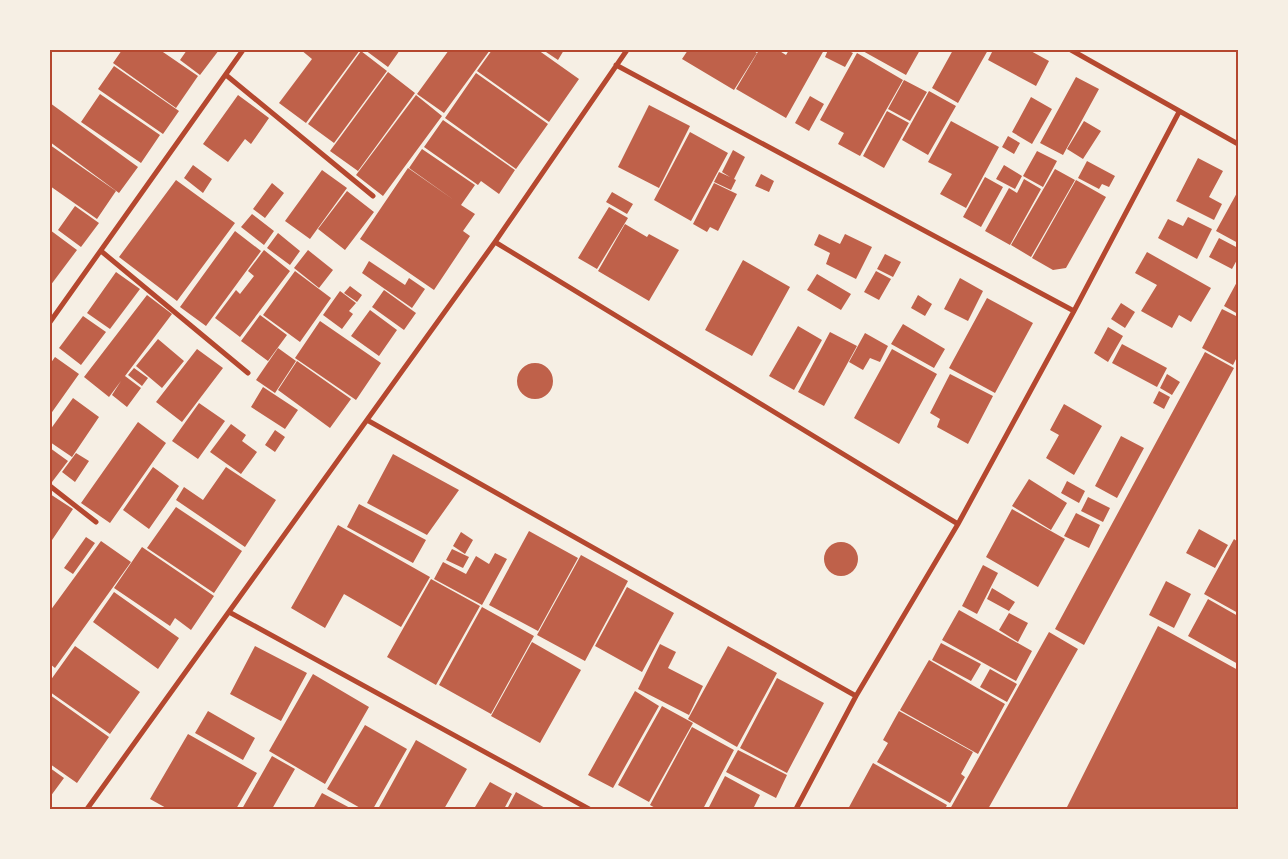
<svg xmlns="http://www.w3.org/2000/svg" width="1288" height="859" font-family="'Times New Roman',serif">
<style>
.building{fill:#bf614a}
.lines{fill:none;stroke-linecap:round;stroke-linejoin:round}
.minor{stroke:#b5482f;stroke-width:5}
.neatline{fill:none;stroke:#b5482f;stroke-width:2}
</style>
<rect width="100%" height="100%" fill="#f6efe4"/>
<path class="building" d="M122,50H160L198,76L176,108L113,63Z
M187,50H219L200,75L180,60Z
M301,50H360L306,123L279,103L312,59Z
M365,50H400L388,67Z
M449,50H490L444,113L417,94Z
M492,50H538L579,79L549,122L477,71Z
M543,50H564L558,60Z
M688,50H752L757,53L734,90L682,59Z
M759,50H778L786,55L789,50H824L786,118L736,89Z
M828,50H847L853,53L845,67L825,57Z
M861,50H920L906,75Z
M953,50H988L958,103L932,88Z
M993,50H1029L1049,61L1036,86L988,60Z
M361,51L387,71L334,143L308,124Z
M857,53L903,80L860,156L838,144L844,133L820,120Z
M114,66L179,111L163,134L98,89Z
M388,72L415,93L358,171L330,151Z
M476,73L548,124L516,169L445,118Z
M1076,77L1099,89L1063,155L1040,143Z
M904,80L927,92L910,121L888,109Z
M929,91L956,106L928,155L902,140Z
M100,94L160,135L141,163L81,122Z
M238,95L269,118L251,144L245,139L228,162L203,144Z
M416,95L442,116L383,196L356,175Z
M810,96L824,104L809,131L795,123Z
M1031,97L1052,109L1032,144L1012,132Z
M50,103L138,167L119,193L50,142Z
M649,105L690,126L659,188L618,167Z
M887,111L909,123L884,168L863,156Z
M443,120L515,170L499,194L481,181L478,185L424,147Z
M951,121L999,147L966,208L940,194L952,174L928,162Z
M1084,121L1101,131L1083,159L1067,149Z
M690,132L728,153L691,221L654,200Z
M1008,136L1020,143L1014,154L1002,147Z
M50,145L116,191L97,219L50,186Z
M422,149L475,185L461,205L475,214L463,231L470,236L434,290L360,239L408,168L454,200L409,168Z
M733,150L745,157L734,179L736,180L731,190L714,182L719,172L730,177L722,172Z
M1037,151L1057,161L1043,187L1023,176Z
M1198,158L1223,171L1209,197L1222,204L1214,220L1176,201Z
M1087,161L1115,176L1109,187L1102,184L1099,189L1078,178Z
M193,165L212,179L203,193L184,178Z
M1004,165L1022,176L1015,189L996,179Z
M1055,169L1075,180L1031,257L1011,245Z
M322,170L347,188L310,239L285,221Z
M761,174L774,181L769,192L755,186Z
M985,177L1003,187L981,227L963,217Z
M1024,179L1041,189L1010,245L985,231L1009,188L1017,193Z
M176,180L235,223L177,301L119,257Z
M1076,180L1106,197L1066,268L1053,270L1032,258Z
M272,183L284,193L265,218L253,209Z
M714,183L737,194L718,231L710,227L707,232L693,224Z
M347,191L374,212L345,250L318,229Z
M1238,191V243L1216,231Z
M612,192L633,204L627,214L606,202Z
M75,206L99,223L81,247L58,230Z
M609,207L628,218L597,269L578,258Z
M252,214L274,231L264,245L241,227Z
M1188,217L1212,229L1197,259L1158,238L1168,219L1183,226Z
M625,224L647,237L649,234L679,250L649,301L598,271Z
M50,230L77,250L50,286Z
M235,231L261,251L206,326L180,307Z
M278,233L300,251L290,265L267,248Z
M819,234L840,244L845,234L872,247L856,279L826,264L830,253L814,245Z
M1219,238L1238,248V258L1232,269L1209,257Z
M264,250L290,271L240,337L215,318L236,290L240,294L254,276L248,271Z
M308,250L333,270L319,288L294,268Z
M1147,252L1211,288L1191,322L1179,315L1172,328L1141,311L1157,285L1135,273Z
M885,254L901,262L893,277L877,269Z
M743,260L790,287L752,356L705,330Z
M369,261L405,285L409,278L425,289L412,308L362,273Z
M295,271L331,298L300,342L263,315Z
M876,271L891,279L879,300L864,292Z
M116,272L140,289L110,329L87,313Z
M817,274L851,294L841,310L807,290Z
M960,278L983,291L968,321L944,309Z
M1238,280V314L1224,306Z
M350,286L362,295L357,302L344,293Z
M384,290L416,313L404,330L372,307Z
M340,291L356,303L349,311L353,314L342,329L323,315Z
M147,295L172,314L125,376L141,388L127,407L112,395L121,381L109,397L84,377Z
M918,295L932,304L925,316L911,308Z
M987,298L1033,323L995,393L949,368Z
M1121,303L1135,312L1125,328L1111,319Z
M1222,309L1238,317V355L1233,365L1202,348Z
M370,310L397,330L379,356L351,336Z
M260,315L287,335L268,361L241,341Z
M83,316L106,332L81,365L59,348Z
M320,321L381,363L356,400L295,358Z
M903,324L945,349L934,368L891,344Z
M798,326L822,340L794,390L769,376Z
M1108,327L1123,336L1108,362L1094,353Z
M830,332L857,346L824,406L798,392Z
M865,333L888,346L880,362L870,358L863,370L849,362Z
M158,339L184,361L162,388L136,366Z
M1122,344L1167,368L1157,387L1112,363Z
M278,348L296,361L275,393L256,380Z
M197,349L223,368L182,422L156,402Z
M892,349L937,374L899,444L854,418Z
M1205,352L1234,368L1084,645L1055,629Z
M55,357L79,374L50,415V364Z
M297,361L351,399L330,428L278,390Z
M517 381a18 18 0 1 1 36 0a18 18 0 1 1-36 0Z
M134,368L148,378L142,386L128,375Z
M950,374L993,396L968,444L937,427L940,419L930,413Z
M1167,374L1180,382L1172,395L1160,388Z
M263,387L298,410L285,429L251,407Z
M1159,391L1170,397L1164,409L1153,403Z
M73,398L99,417L72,457L50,442V430Z
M199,403L225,421L198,459L172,441Z
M1064,404L1102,426L1074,475L1046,458L1059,435L1050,430Z
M138,422L166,443L110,523L81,503Z
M231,424L246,435L242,441L257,452L241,474L210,452Z
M275,430L285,437L275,452L265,445Z
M1121,436L1144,448L1117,498L1095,486Z
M50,448L68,461L52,482L50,481Z
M76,453L89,461L75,482L62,472Z
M393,454L459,490L427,535L367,503Z
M153,467L179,486L149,529L123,510Z
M226,467L276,500L245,547L176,500L184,487L203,500Z
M1029,479L1067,503L1051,530L1012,506Z
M1067,481L1085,491L1079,503L1061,493Z
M50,494L73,509L50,543Z
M1088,497L1110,508L1103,522L1081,511Z
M359,504L426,540L413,563L347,527Z
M176,507L242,551L214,593L147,548Z
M1012,509L1065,539L1038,587L986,557Z
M1076,513L1100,525L1089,548L1064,536Z
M338,525L430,577L401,627L344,594L325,628L291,608Z
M1199,529L1228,545L1215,568L1186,553Z
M529,531L578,558L538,631L489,605Z
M461,532L473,540L465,554L453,546Z
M86,537L95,543L73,574L64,568Z
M1234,539L1238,542V613L1204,594Z
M101,541L131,562L55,668L50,664V611Z
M824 559a17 17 0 1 1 34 0a17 17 0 1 1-34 0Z
M142,547L214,596L191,630L175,618L170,626L114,588Z
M452,549L469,557L463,568L446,560Z
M495,553L507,559L482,605L434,579L443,562L466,574L476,556L489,564Z
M581,555L628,581L585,661L537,635Z
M983,565L998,573L977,614L962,606Z
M431,579L480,606L436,685L387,657Z
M1166,581L1191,594L1174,628L1149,615Z
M627,587L674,613L642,672L595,646Z
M992,588L1015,602L1009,611L987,599Z
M114,592L179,638L158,669L93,622Z
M1208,599L1238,616V664L1188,636Z
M482,607L534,636L491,714L439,685Z
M959,610L1032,651L1016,681L942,640Z
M1009,613L1028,623L1018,642L999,630Z
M1158,626L1238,670V809H1066Z
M1049,632L1078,649L988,809H950Z
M532,642L581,670L540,743L491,716Z
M941,643L981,664L971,681L932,660Z
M660,644L676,652L668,668L703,686L689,715L638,689Z
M75,646L140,692L110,734L50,692V681Z
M255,646L307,673L281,721L230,694Z
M728,646L777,673L737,747L688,719Z
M929,660L1005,704L978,754L900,710Z
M990,669L1017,684L1007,702L980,687Z
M313,674L369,707L325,784L269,751Z
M777,678L824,703L787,773L740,748Z
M635,691L659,706L613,788L588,775Z
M50,695L109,737L77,783L50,764Z
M662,706L693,723L649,802L618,785Z
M208,711L255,738L243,760L195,733Z
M899,711L973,752L961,774L965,777L950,803L877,762L888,743L883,740Z
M365,725L407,749L373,809H362L327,789Z
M692,727L734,750L703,809H657L650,805Z
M188,734L257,773L236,809H168L150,799Z
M416,740L467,769L444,809H378Z
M738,750L787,775L776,798L726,772Z
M272,756L295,769L272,809H242Z
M873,763L947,805L945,809H848Z
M50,768L64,778L50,797Z
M725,776L760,795L753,809H708Z
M490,782L512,794L504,809H479L475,807Z
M516,792L547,809H507Z
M322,793L352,809H313Z"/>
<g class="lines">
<path class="minor" d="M1071,50L1238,144
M616,65L1074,311
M226,75L373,196
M495,242L958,524
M101,251L248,373
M50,322L243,50
M367,420L856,696
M50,486L96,522
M229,612L589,809
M87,809L495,242L627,50
M796,809L856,696L958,524L1074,311L1179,112"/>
</g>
<rect width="1288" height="859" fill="none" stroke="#f6efe4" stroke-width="102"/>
<rect x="51" y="51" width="1186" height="757" class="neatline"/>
</svg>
